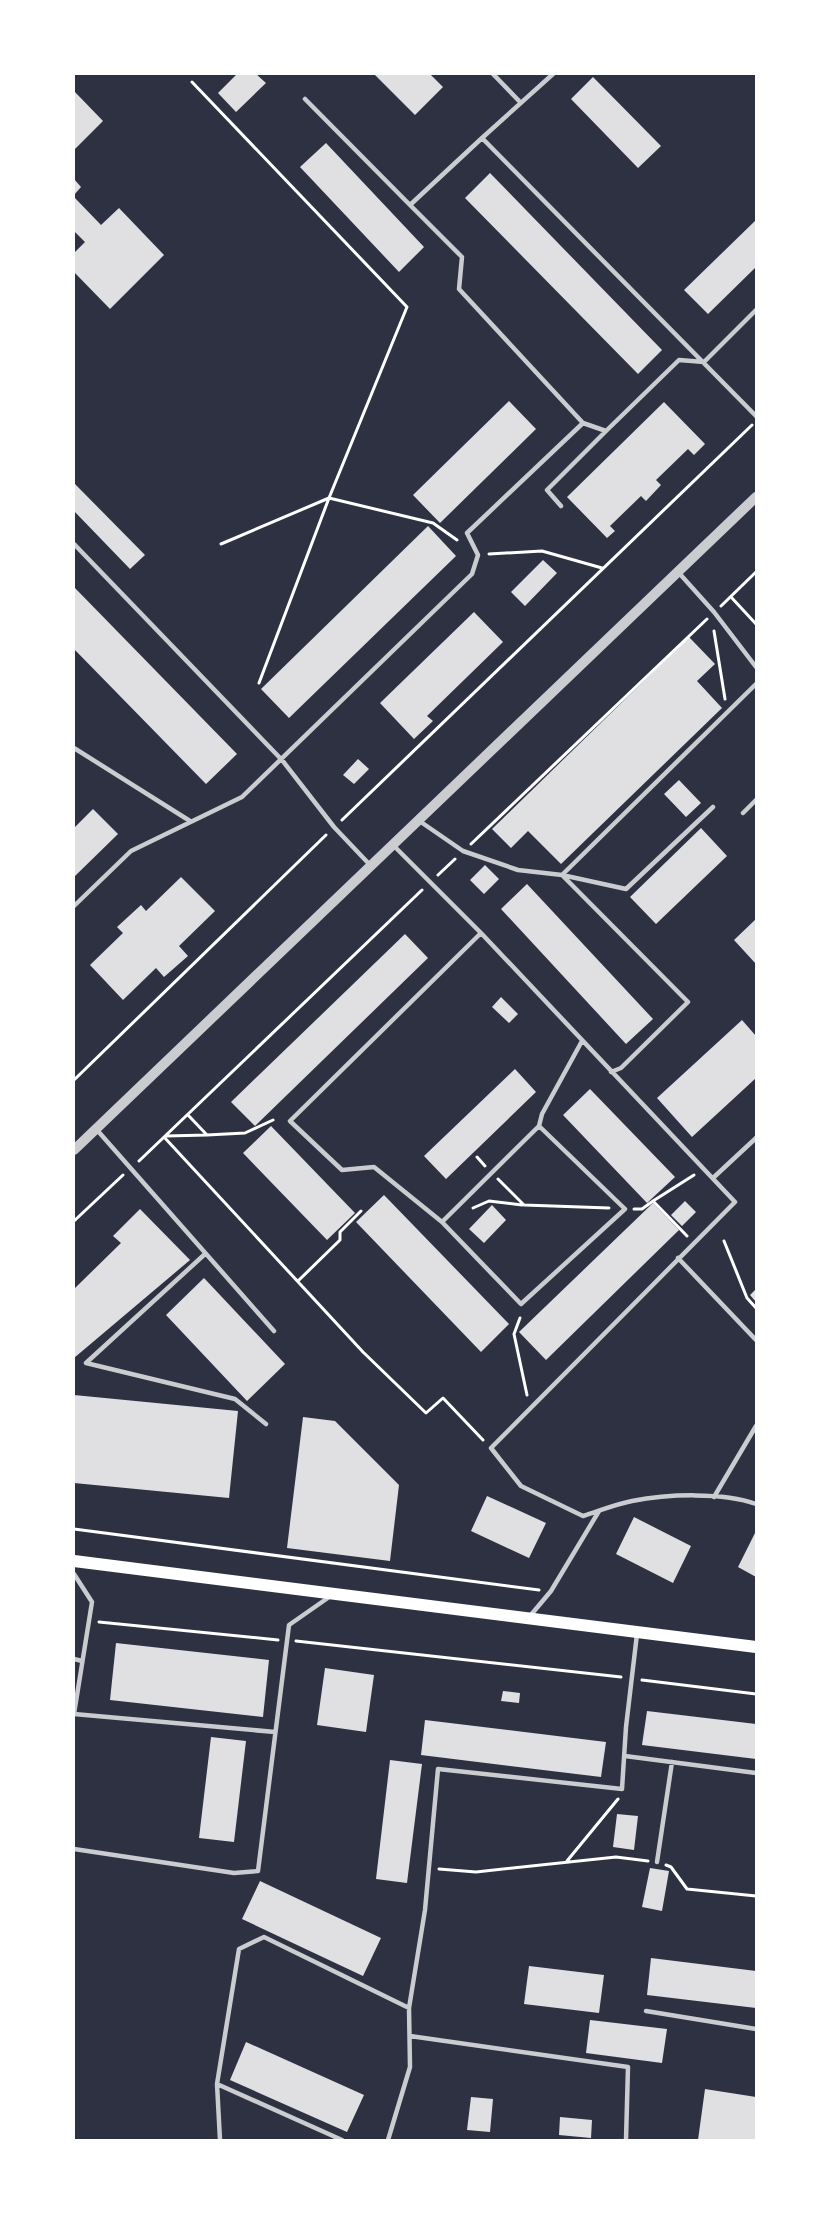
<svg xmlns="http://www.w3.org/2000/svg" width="830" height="2214" font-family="'PT Sans',sans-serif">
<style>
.building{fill:#e0e0e3}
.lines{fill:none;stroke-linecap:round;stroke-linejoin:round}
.path{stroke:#fff;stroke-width:3}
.service{stroke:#caccd0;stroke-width:4.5}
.tertiary{stroke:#caccd0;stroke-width:10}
.secondary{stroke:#fff;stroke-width:12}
</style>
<rect width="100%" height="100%" fill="#2d3142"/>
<path class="building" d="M237,74H256L266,83L236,112L218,93Z
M374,74H430L443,87L415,115Z
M593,77L661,146L638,168L571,99Z
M74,91L103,121L74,150Z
M326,143L424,247L399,272L300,167Z
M490,173L662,350L638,374L465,198Z
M74,179L81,187L74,195Z
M74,197L101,225L119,208L164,255L110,309L74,272V253L85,242L74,231Z
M756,220V267L708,314L684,290Z
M509,401L536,429L440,523L413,495Z
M664,402L705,444L694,455L688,449L656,480L661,485L646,501L641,496L610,526L615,531L607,538L567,497Z
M74,483L145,555L130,569L74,511Z
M428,526L456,556L289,718L261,689Z
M543,560L557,573L525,606L511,592Z
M74,587L237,754L206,784L74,649Z
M474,612L503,642L427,716L433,721L414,739L380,703Z
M689,637L715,664L697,681L722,708L561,864L528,831L511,848L492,829Z
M358,759L369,769L354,784L343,775Z
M679,780L701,803L686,817L664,794Z
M93,809L118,834L74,877V828Z
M701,828L727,856L656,924L630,897Z
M485,865L499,879L484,894L470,880Z
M181,877L215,911L179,946L188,956L164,977L156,968L123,1000L90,965L123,933L117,927L141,905L146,911Z
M527,884L653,1019L626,1044L501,909Z
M756,919V964L734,940Z
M405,934L428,958L255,1126L231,1102Z
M501,997L518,1014L509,1023L492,1007Z
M742,1020L756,1036V1078L692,1137L657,1098Z
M515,1069L536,1092L446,1179L424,1156Z
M590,1089L675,1177L647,1203L563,1115Z
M271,1126L355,1213L327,1240L243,1153Z
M384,1195L509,1324L481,1352L356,1222Z
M685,1201L696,1212L682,1226L671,1215Z
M653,1203L679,1230L546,1360L519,1332Z
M492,1205L506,1220L484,1243L469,1229Z
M140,1209L190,1260L74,1358V1289L121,1243L113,1236Z
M204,1278L285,1364L247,1401L166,1315Z
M756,1289V1302L750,1295Z
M74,1395L238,1411L229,1498L74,1483Z
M303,1417L335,1421L399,1485L390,1561L287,1548Z
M487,1496L546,1523L529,1558L471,1531Z
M634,1517L691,1546L673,1583L616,1554Z
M756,1531V1577L738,1567Z
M116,1643L269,1660L263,1717L110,1700Z
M325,1668L374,1675L366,1732L317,1725Z
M503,1691L520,1693L519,1703L501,1701Z
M647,1711L756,1724V1759L642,1745Z
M425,1720L606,1742L601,1777L421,1755Z
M211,1737L246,1741L234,1842L199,1838Z
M390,1760L422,1764L407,1883L376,1879Z
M617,1814L638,1816L634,1850L613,1847Z
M650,1868L669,1871L662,1911L642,1907Z
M260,1881L381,1938L363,1976L242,1919Z
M651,1958L756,1971V2008L647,1995Z
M529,1966L604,1975L599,2013L524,2004Z
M590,2020L667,2029L662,2063L586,2053Z
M246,2042L364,2095L347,2132L230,2080Z
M705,2089L756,2097V2140H698Z
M471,2097L493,2099L490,2132L467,2130Z
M560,2117L592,2120L591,2138L559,2135Z"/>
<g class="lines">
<path class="path" d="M192,82L407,307L329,498L259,683
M221,544L329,498L433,523L457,540
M489,554L542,551L602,568
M731,597L756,624
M721,606L756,572
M714,631L725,699
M342,820L752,425
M471,844L707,619
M438,875L455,859
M74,1080L326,835
M188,1115L207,1135L245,1133L273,1120
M166,1136L207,1135
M164,1137L363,1352L426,1413L443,1398L483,1440
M477,1157L485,1166
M139,1161L422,890
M498,1179L524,1205L609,1208
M473,1208L489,1201L522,1205
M634,1209H642L653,1201
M74,1221L123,1175
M687,1236L653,1201L694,1175
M724,1241L747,1298L756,1308
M298,1281L340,1240V1232L361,1211
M520,1318L514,1334L527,1395
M74,1529L539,1590
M99,1622L278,1640
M296,1641L621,1677
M642,1680L756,1694
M567,1861L618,1799
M666,1865L671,1867L687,1889L756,1896
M439,1869L476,1872L616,1857L648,1861"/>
<path class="service" d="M493,74L521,103
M305,99L410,205L482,138L756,416
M482,138L553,74
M410,205L462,257L459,289L583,423
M561,506L547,490L606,431
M74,544L282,760L334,827L371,866
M679,573L714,612L756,667
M74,748L190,821
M743,813L756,800
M418,820L463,851L518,870L562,875L626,889L713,807
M393,845L481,933L735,1202L491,1448L521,1486L583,1516C599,1511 616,1504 632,1501C667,1494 724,1492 756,1504
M74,906L131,851L242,797L472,574L478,555L467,533L583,423L606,431L679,360L704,362L756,310
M481,933L290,1121L342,1170L374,1167L442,1222L539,1126L542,1114L582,1041
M611,1072L621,1068L688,1002L562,875L756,684
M97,1130L274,1331
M713,1178L756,1138
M442,1222L521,1304L625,1209L539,1126
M205,1254L86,1363L235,1399L266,1424
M678,1258L756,1340
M714,1497L756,1426
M74,1574L92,1602L74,1714
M530,1616L551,1591L599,1511
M74,1659L82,1661
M74,1714L275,1732
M625,1756L756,1773
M74,1849L234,1873L258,1871L289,1625L332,1595
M657,1862L672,1762
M646,2011L756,2029
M410,2036L628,2067L626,2140
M217,2084L220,2140
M342,2140L217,2084L239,1949L264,1937L409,2008
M388,2140L410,2067L409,2008L425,1910L438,1769L622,1789L626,1727L637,1634"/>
<path class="tertiary" d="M74,1150L756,497"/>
<path class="secondary" d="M74,1561L756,1647"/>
</g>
<rect width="830" height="2214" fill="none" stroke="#ffffff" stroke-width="150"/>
</svg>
